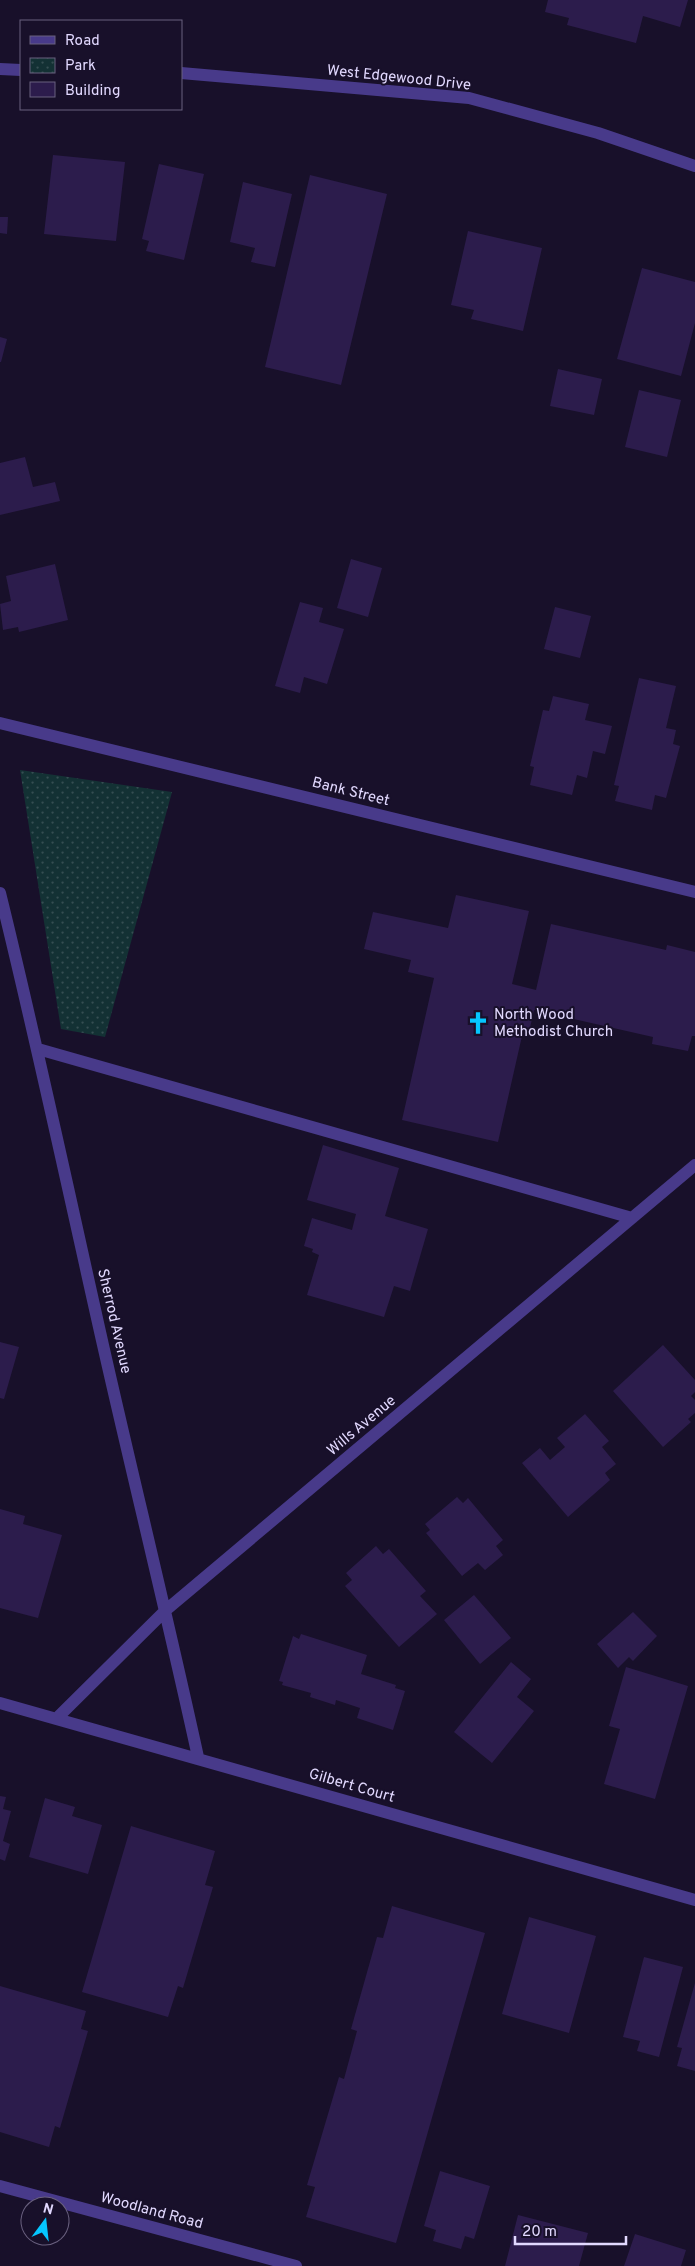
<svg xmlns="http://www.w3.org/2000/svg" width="695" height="2266" font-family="Overpass,sans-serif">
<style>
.park{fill:url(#park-dots)}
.building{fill:#2c1c4c}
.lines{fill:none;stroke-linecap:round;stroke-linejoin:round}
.minor{stroke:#483a8a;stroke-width:12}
.labels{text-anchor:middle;stroke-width:4;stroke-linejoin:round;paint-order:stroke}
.street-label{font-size:15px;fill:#e2d9ff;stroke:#18102a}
.poi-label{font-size:15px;fill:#e2d9ff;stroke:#18102a;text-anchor:start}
</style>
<defs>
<pattern id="park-dots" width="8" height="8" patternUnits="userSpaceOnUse" patternTransform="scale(1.25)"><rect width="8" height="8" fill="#133134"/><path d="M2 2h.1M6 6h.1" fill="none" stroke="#354e52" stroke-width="1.8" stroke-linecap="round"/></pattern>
</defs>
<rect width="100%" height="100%" fill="#18102a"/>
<path class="park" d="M20,770L172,792L105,1037L61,1029Z"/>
<path class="building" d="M548,0H688L680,27L643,16L636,43L567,25L569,18L545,12Z
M53,155L125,162L116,241L44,234Z
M159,164L204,174L184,260L146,251L149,241L142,239Z
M310,175L387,194L341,385L265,367Z
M243,182L292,194L275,267L251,262L255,248L230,242Z
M0,217H8L7,234L0,233Z
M468,231L542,248L523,331L471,319L474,310L451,305Z
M642,268L695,282V323L681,376L617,359Z
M0,337L7,339L1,362H0Z
M558,369L602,379L594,415L550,406Z
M639,390L681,400L667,457L625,447Z
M25,457L33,487L55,482L60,501L0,515V463Z
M351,559L382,568L368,617L337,608Z
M55,564L68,620L19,632L18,627L3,630L0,604L11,601L6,576Z
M300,602L323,608L319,622L344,629L327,684L304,677L300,693L275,686Z
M555,607L591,616L580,658L544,649Z
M639,678L676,686L666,728L676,730L673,744L680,746L666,798L655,795L652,810L615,801L619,786L614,785Z
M553,696L589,704L585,720L612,726L605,754L593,751L587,778L577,775L572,795L530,785L534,767L530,766L543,710L549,711Z
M456,895L529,911L512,984L536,990L551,924L666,950L667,945L695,952V1036H692L688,1051L652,1044L653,1037L534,1010L528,1037L522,1036L498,1142L402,1120L434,978L408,972L411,960L364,949L373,912L448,928Z
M323,1145L399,1168L385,1216L428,1229L410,1291L394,1286L384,1317L307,1295L319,1255L312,1252L313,1249L304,1246L312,1218L352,1230L356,1214L307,1200Z
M0,1342L19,1347L4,1399L0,1398Z
M663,1345L695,1380V1392L691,1396L695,1400V1413L688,1419L691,1422L663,1447L613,1391Z
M585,1414L609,1441L602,1447L616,1464L605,1473L610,1480L568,1517L522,1463L540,1448L550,1460L565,1447L557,1438Z
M457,1497L463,1503L468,1498L503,1540L496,1546L503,1555L485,1570L478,1563L462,1576L426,1533L430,1530L425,1524Z
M0,1509L25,1516L23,1524L62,1535L38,1618L0,1608Z
M376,1546L383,1554L389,1549L426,1591L420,1596L437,1614L399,1647L345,1586L352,1580L346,1573Z
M474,1595L511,1638L480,1664L444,1620Z
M633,1612L657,1636L633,1661L629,1657L618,1668L597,1644Z
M301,1634L367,1655L361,1674L396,1685L395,1688L405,1691L393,1730L357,1718L360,1708L336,1700L335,1705L310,1697L311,1693L282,1685L283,1682L279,1681L293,1636L299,1639Z
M511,1662L531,1679L517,1697L534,1711L492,1763L454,1732Z
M626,1667L688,1686L655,1799L604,1784L620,1729L609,1726Z
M0,1796L6,1797L3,1809L11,1811L3,1841L10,1844L5,1861L0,1859Z
M45,1798L75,1807L72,1816L102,1825L88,1874L29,1857Z
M131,1826L215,1851L205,1885L213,1887L183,1988L178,1986L168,2017L82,1992Z
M392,1906L485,1933L396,2243L306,2217L315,2187L307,2185L339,2077L344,2079L357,2031L351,2029L377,1937L383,1938Z
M529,1917L596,1936L569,2033L502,2014Z
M644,1957L683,1967L659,2057L637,2051L640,2041L623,2037Z
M695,1983V2071L677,2066L682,2048L677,2047Z
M0,1986L86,2011L81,2029L88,2031L60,2128L55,2126L49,2147L0,2132Z
M440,2171L490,2186L474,2239L465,2236L461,2249L433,2241L436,2230L424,2226Z
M518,2215L588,2233L579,2266H505Z
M635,2234L686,2250L681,2266H624Z"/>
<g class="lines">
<path class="minor" d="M0,69L21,70
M181,73L469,98L598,133L695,166
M0,723L695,892
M0,893C37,1043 69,1194 103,1345C134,1482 168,1619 198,1757
M38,1049L632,1218
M0,1703L695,1900
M56,1719L166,1610L695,1165
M0,2186L296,2266"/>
</g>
<defs>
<symbol id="church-bare" viewBox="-9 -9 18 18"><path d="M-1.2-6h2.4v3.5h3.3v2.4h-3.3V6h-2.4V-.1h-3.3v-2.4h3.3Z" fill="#05c6ff" stroke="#18102a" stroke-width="2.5" paint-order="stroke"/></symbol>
</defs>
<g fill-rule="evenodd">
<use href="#church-bare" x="462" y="1007" width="32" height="32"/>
</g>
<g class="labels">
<g class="street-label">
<text transform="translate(399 77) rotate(6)" y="5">West Edgewood Drive</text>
<text transform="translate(351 791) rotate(14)" y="5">Bank Street</text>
<text transform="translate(115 1321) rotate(77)" y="5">Sherrod Avenue</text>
<text transform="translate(361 1425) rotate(-40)" y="5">Wills Avenue</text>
<text transform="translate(352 1785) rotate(16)" y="5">Gilbert Court</text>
<text transform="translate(152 2210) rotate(15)" y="5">Woodland Road</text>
</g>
<g class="poi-label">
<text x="494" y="1019">North Wood<tspan x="494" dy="17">Methodist Church</tspan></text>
</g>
</g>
<rect x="20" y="20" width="162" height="90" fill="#18102a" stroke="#69607f"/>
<rect x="30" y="36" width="25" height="8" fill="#483a8a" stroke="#69607f"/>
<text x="65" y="45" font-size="15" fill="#e2d9ff">Road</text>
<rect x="30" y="58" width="25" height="15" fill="url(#park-dots)" stroke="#69607f"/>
<text x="65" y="70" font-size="15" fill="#e2d9ff">Park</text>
<rect x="30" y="82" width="25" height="15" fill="#2c1c4c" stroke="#69607f"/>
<text x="65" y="95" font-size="15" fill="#e2d9ff">Building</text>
<g transform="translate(45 2221) rotate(15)"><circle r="24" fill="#18102a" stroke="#69607f"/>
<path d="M0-4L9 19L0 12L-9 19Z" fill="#05c6ff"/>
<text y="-8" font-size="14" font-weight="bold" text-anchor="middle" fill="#e2d9ff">N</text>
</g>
<path d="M515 2236v8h111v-8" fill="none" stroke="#e2d9ff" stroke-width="2.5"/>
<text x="522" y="2236" font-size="15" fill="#e2d9ff" stroke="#18102a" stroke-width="4" paint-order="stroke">20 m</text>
</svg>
